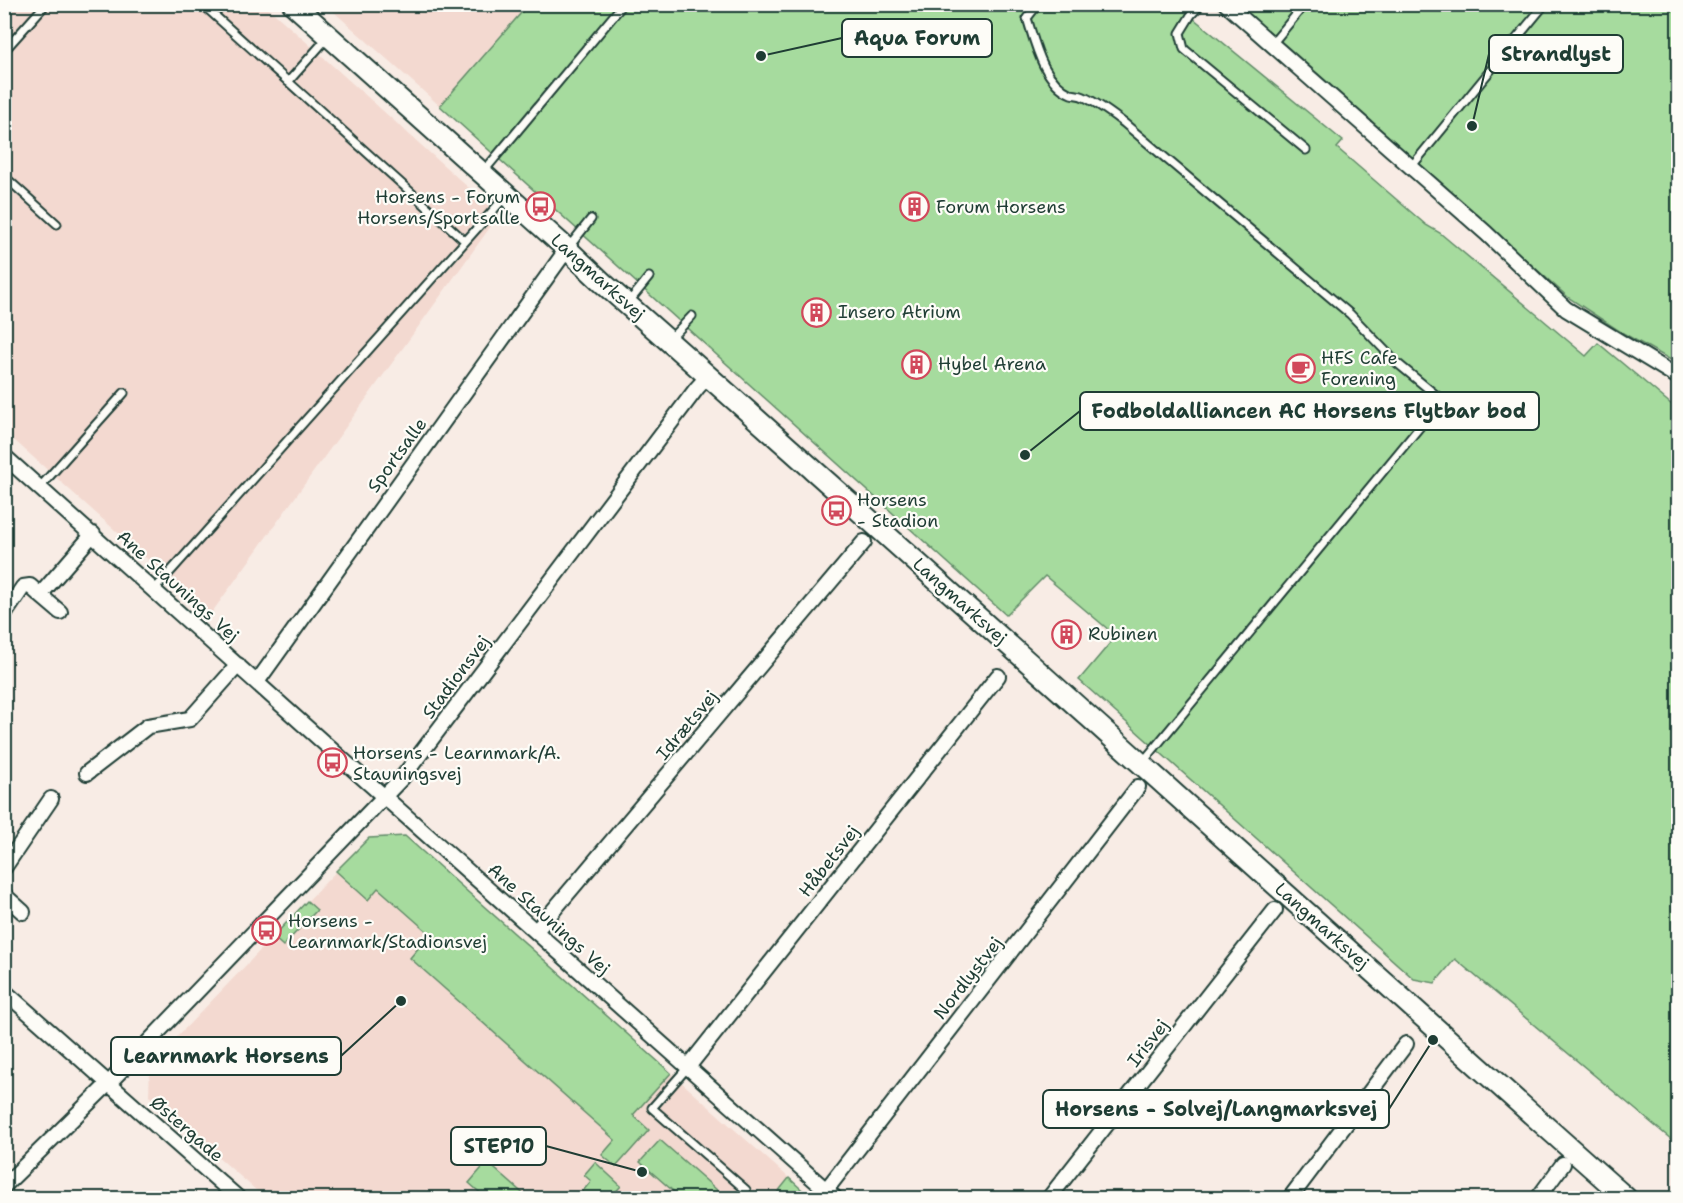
<svg xmlns="http://www.w3.org/2000/svg" width="1683" height="1203" font-family="'Shantell Sans',sans-serif">
<style>
.built{fill:#f3d9d0}
.green{fill:#a6db9e;stroke:#628c69;stroke-width:1.5}
.lines{fill:none;stroke-linecap:round;stroke-linejoin:round}
.lane-casing{stroke:#1f3d34;stroke-width:11}
.street-casing{stroke:#1f3d34;stroke-width:18}
.secondary-casing{stroke:#1f3d34;stroke-width:24}
.lane{stroke:#fdfcf7;stroke-width:7}
.street{stroke:#fdfcf7;stroke-width:14}
.secondary{stroke:#fdfcf7;stroke-width:20}
.labels{text-anchor:middle;stroke-width:4.5;stroke-linejoin:round;paint-order:stroke}
.poi-label{font-size:18px;fill:#1f3d34;stroke:#fdfcf7;text-anchor:start}
.street-label{font-size:18px;fill:#1f3d34;stroke:#fdfcf7}
.leader{fill:none;stroke:#1f3d34;stroke-width:2}
.callout-dot{fill:#1f3d34;stroke:#fdfcf7;stroke-width:2}
.callout{fill:#fdfcf7;stroke:#1f3d34;stroke-width:2}
.callout-label{font-size:20px;text-anchor:middle;font-weight:bold;fill:#1f3d34}
</style>
<rect width="100%" height="100%" fill="#f8ece5"/>
<filter id="ink" filterUnits="userSpaceOnUse"><feTurbulence type="fractalNoise" baseFrequency=".0167" numOctaves="2"/><feDisplacementMap in="SourceGraphic" scale="12" xChannelSelector="R" yChannelSelector="G"/><feConvolveMatrix kernelMatrix="1 2 1 2 8 2 1 2 1" color-interpolation-filters="sRGB"/></filter>
<g filter="url(#ink)">
<path class="built" d="M5,5H265L499,215L210,615L5,432Z
M326,5H528L440,106Z
M405,836L789,1178L773,1198H265L149,1096L150,1065L348,859L369,838Z"/>
<path class="green" d="M528,5H1177L1343,141L1337,148L1426,225L1440,233L1586,356L1598,343L1678,410V1145L1455,959L1435,983L1414,979L1079,680L1116,636L1045,576L1006,615L440,106Z
M1237,5H1678V364L1621,332L1569,298Z
M405,836L671,1073L633,1115L649,1130L616,1167L602,1155L615,1140L410,958L430,934L378,888L368,900L336,871L369,838Z
M307,901L317,910L283,946L273,937Z
M660,1140L726,1198H681L640,1162Z
M487,1162L528,1198H486L469,1183Z
M595,1162L621,1186L610,1198H580L578,1197L591,1181L584,1175Z
M789,1178L811,1198H773Z"/>
<g class="lines">
<defs>
<path id="lane" d="M202,4L465,241
M1038,4L1027,18C1035,43 1043,82 1071,94C1075,95 1080,95 1084,97C1098,103 1112,114 1124,123L1350,314L1397,363L1442,400L1142,763
M1201,4L1191,15L1180,33L1184,49L1306,150
M1272,44L1305,4
M4,51L46,4
M288,82L328,37
M1411,167L1545,4
M484,171L620,8L615,4
M4,176L57,224
M568,248L591,219
M628,303L649,277
M670,339L692,316
M40,487L124,393
M154,590L505,197
M688,1067L652,1108L746,1190"/>
<path id="street" d="M1226,4L1486,233L1566,309L1678,377
M4,456L353,769L835,1198
M40,595L60,612
M4,615L23,587L30,586L40,595L93,534
M257,682L567,249
M87,773L148,726L190,719L238,665
M4,868L51,799
M4,895L23,912
M536,931L864,542
M4,991L238,1198
M688,1067L998,676
M4,1186L108,1084L402,778L697,388L708,376
M826,1190L1138,787
M1049,1198L1275,910
M1290,1198L1406,1044
M1538,1198L1563,1164"/>
<path id="secondary" d="M293,4L567,249L604,284C947,586 1284,895 1626,1198"/>
</defs>
<use href="#lane" class="lane-casing"/>
<use href="#street" class="street-casing"/>
<use href="#secondary" class="secondary-casing"/>
<use href="#lane" class="lane"/>
<use href="#street" class="street"/>
<use href="#secondary" class="secondary"/>
</g>
</g>
<defs>
<symbol id="bus-ring" viewBox="-11 -11 22 22"><circle r="9.5" fill="#fdfcf7" stroke="#d1495b" stroke-width="1.5"/><path d="M-5-6H5V4H4V6H2V4H-2V6H-4V4H-5ZM-3.5-4V0h7V-4ZM-3.5 1.2v1.5H-2V1.2ZM2 1.2v1.5H3.5V1.2Z" fill="#d1495b"/></symbol>
<symbol id="building-ring" viewBox="-11 -11 22 22"><circle r="9.5" fill="#fdfcf7" stroke="#d1495b" stroke-width="1.5"/><path d="M-4-6H4V6H1V3H-1V6H-4ZM-2.5-4.3h1.7v1.8h-1.7ZM.8-4.3h1.7v1.8H.8ZM-2.5-1h1.7V.8h-1.7ZM.8-1h1.7V.8H.8Z" fill="#d1495b"/></symbol>
<symbol id="cafe-ring" viewBox="-11 -11 22 22"><circle r="9.5" fill="#fdfcf7" stroke="#d1495b" stroke-width="1.5"/><path d="M-5.5-4.5H6V0H3Q3 3.5 0 3.5H-2.5Q-5.5 3.5-5.5 0ZM3-3.2v2h1.7v-2ZM-6 4.5H4V6H-6Z" fill="#d1495b"/></symbol>
</defs>
<g fill-rule="evenodd">
<use href="#bus-ring" x="524" y="190" width="33" height="33"/>
<use href="#building-ring" x="898" y="190" width="33" height="33"/>
<use href="#building-ring" x="800" y="296" width="33" height="33"/>
<use href="#building-ring" x="900" y="348" width="33" height="33"/>
<use href="#cafe-ring" x="1284" y="352" width="33" height="33"/>
<use href="#bus-ring" x="820" y="494" width="33" height="33"/>
<use href="#building-ring" x="1050" y="618" width="33" height="33"/>
<use href="#bus-ring" x="316" y="746" width="33" height="33"/>
<use href="#bus-ring" x="250" y="914" width="33" height="33"/>
</g>
<g class="labels">
<g class="poi-label">
<text x="520" y="203" text-anchor="end">Horsens - Forum<tspan x="520" dy="21">Horsens/Sportsalle</tspan></text>
<text x="936" y="213">Forum Horsens</text>
<text x="838" y="318">Insero Atrium</text>
<text x="1321" y="364">HFS Cafe<tspan x="1321" dy="21">Forening</tspan></text>
<text x="938" y="370">Hybel Arena</text>
<text x="857" y="506">Horsens<tspan x="857" dy="21">- Stadion</tspan></text>
<text x="1088" y="640">Rubinen</text>
<text x="353" y="759">Horsens - Learnmark/A.<tspan x="353" dy="21">Stauningsvej</tspan></text>
<text x="288" y="927">Horsens -<tspan x="288" dy="21">Learnmark/Stadionsvej</tspan></text>
</g>
<g class="street-label">
<text transform="translate(598 277) rotate(42)" y="6">Langmarksvej</text>
<text transform="translate(397 455) rotate(-54)" y="6">Sportsalle</text>
<text transform="translate(178 586) rotate(42)" y="6">Ane Staunings Vej</text>
<text transform="translate(960 601) rotate(42)" y="6">Langmarksvej</text>
<text transform="translate(456 677) rotate(-53)" y="6">Stadionsvej</text>
<text transform="translate(687 725) rotate(-50)" y="6">Idrætsvej</text>
<text transform="translate(829 861) rotate(-52)" y="6">Håbetsvej</text>
<text transform="translate(549 919) rotate(42)" y="6">Ane Staunings Vej</text>
<text transform="translate(1322 926) rotate(42)" y="6">Langmarksvej</text>
<text transform="translate(968 978) rotate(-52)" y="6">Nordlystvej</text>
<text transform="translate(1148 1043) rotate(-52)" y="6">Irisvej</text>
<text transform="translate(187 1129) rotate(41)" y="6">Østergade</text>
</g>
</g>
<path class="leader" d="M761 56L842 38M1472 126L1489 54M1025 455L1080 411M401 1001L341 1056M1433 1040L1389 1109M642 1172L546 1146"/>
<g class="callout-dot">
<circle cx="761" cy="56" r="6"/>
<circle cx="1472" cy="126" r="6"/>
<circle cx="1025" cy="455" r="6"/>
<circle cx="401" cy="1001" r="6"/>
<circle cx="1433" cy="1040" r="6"/>
<circle cx="642" cy="1172" r="6"/>
</g>
<g class="callout">
<rect x="842" y="19" width="150" height="38" rx="6"/>
<rect x="1489" y="35" width="134" height="38" rx="6"/>
<rect x="1080" y="392" width="459" height="38" rx="6"/>
<rect x="111" y="1037" width="230" height="38" rx="6"/>
<rect x="1043" y="1090" width="346" height="38" rx="6"/>
<rect x="451" y="1127" width="95" height="38" rx="6"/>
</g>
<g class="callout-label">
<text x="917" y="45">Aqua Forum</text>
<text x="1556" y="61">Strandlyst</text>
<text x="1309" y="418">Fodboldalliancen AC Horsens Flytbar bod</text>
<text x="226" y="1063">Learnmark Horsens</text>
<text x="1216" y="1116">Horsens - Solvej/Langmarksvej</text>
<text x="499" y="1153">STEP10</text>
</g>
<rect width="1683" height="1203" fill="none" stroke="#fdfcf7" stroke-width="24"/>
<rect x="12" y="12" width="1659" height="1179" fill="none" stroke="#1f3d34" stroke-width="2" filter="url(#ink)"/>
</svg>
